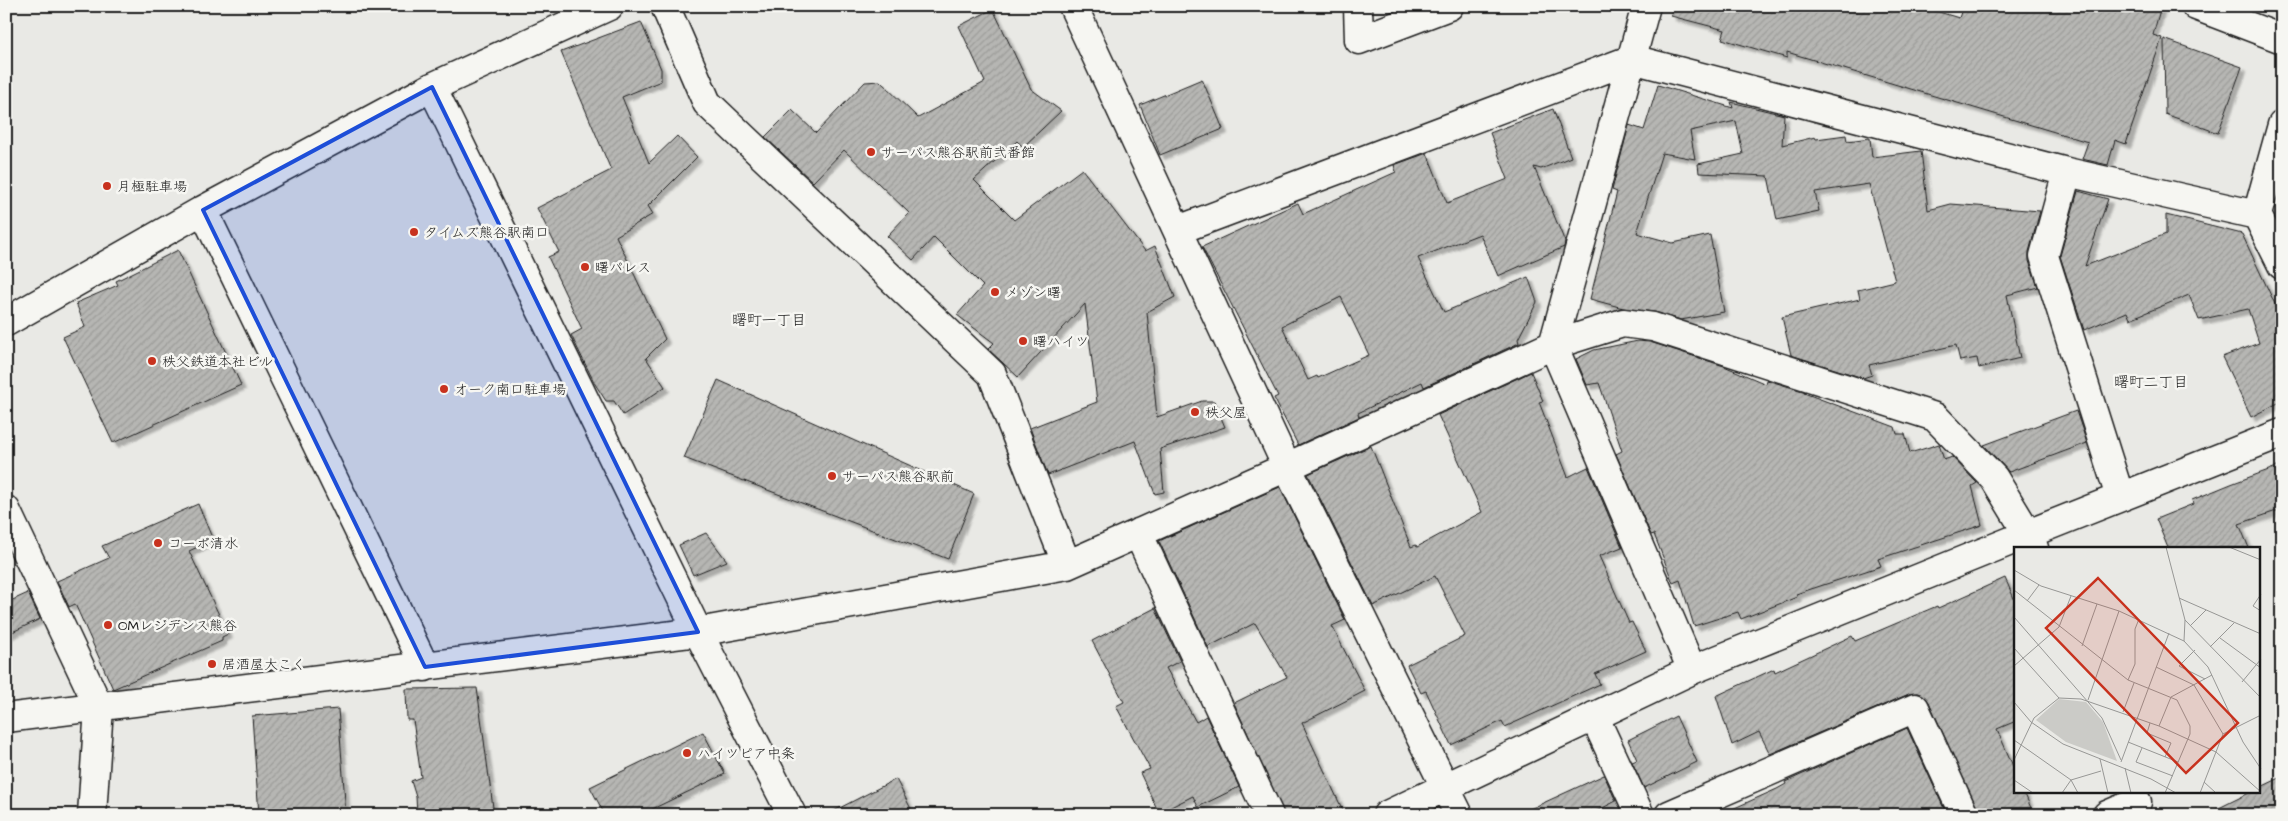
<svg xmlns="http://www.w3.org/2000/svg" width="2288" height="821" font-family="'Architects Daughter','Klee One',sans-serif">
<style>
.building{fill:url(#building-hatch);stroke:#1c1c1c;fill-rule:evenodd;filter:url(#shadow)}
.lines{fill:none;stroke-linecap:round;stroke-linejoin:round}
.minor-casing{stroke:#1c1c1c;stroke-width:31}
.minor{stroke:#f6f6f2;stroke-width:28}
.marked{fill:#1d4ed8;fill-opacity:0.2;stroke:#1d4ed8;stroke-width:4;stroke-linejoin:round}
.poi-dot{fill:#c8321e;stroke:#f6f6f2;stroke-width:2}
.labels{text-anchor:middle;stroke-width:5;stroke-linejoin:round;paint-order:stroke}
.poi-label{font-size:14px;fill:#1c1c1c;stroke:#f6f6f2;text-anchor:start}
.neighbourhood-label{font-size:15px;fill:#1c1c1c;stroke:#f6f6f2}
.inset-road{fill:none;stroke:#979795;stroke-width:1}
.view{fill:#c8321e;fill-opacity:0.15;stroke:#c8321e;stroke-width:2.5}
.inset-edge{fill:none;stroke:#1c1c1c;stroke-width:2.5}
</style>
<defs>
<pattern id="building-hatch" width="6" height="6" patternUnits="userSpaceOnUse" patternTransform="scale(1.25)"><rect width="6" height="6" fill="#b6b6b3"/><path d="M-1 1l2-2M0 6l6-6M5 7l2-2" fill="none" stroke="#9c9c99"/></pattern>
<filter id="shadow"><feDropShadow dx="4.5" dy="4.5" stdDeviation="1" flood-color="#0004"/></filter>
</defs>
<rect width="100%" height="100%" fill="#e9e9e5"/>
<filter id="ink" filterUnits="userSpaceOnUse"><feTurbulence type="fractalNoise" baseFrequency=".02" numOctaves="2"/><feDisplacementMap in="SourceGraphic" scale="10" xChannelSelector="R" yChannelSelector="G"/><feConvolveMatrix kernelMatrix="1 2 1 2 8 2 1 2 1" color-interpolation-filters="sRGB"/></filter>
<g filter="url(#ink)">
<path class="building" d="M1672,6H1919L1959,18L1963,6H2161L2153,35L2162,38L2126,144L2115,140L2108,165L2082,159L2088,142L1787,52V58L1722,39L1725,30L1671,16Z
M993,9L1031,89L1061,111L1023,147L1017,141L974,180L1014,220L1082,169L1145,251L1155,246L1175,297L1147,312L1157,417L1202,401H1214L1225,427L1160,449L1164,492L1155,494L1135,441L1048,475L1030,428L1097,402L1085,304L1018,377L988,349L994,343L957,315L983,286L934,237L913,260L887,236L909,213L844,150L813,182L765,137L792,110L816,133L865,82L880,81L918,118L985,82L959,26Z
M641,22L661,69V81L622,97L649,163L677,136L697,157L648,206L653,214L616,236L665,339L646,358L665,387L623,415L614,401H606L595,384L571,335L582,329L548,257L559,252L537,208L611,170L561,52Z
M2164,39L2242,67L2218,133L2165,114Z
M1202,79L1223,129L1160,155L1140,105Z
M1658,85L1733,108L1731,102L1784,115L1782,145L1815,137L1816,139L1846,135L1847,141L1870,138L1872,157L1921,151L1928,210L1951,204L2040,211L2029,252V261L2038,287L2007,295L2020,358L1979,368L1977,358L1960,361L1956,345L1869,365L1872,375L1863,378L1791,355L1782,317L1860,299L1858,290L1895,281L1869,184L1815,192L1819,211L1777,220L1768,176L1699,173L1698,164L1743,154L1736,121L1690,131L1695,159L1662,153L1637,233L1673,243L1710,235L1724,312L1681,320L1655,312L1623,308L1590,299L1617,192L1612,190L1629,125L1644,130Z
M1553,109L1571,157L1541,169L1534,167L1565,242L1564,247L1498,276L1480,234L1418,258L1444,312L1528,277L1537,302L1518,339L1519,343L1424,387L1422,382L1358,413L1359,417L1298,445L1274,398L1278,396L1202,247L1298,203L1303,214L1396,172L1394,165L1427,153L1447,203L1508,179L1490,133ZM1341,297L1369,355L1318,378L1317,376L1308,380L1282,326Z
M2078,191L2108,199L2085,266L2166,234V215L2242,234L2282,319V401L2251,417L2222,357L2259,343L2248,309L2199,320L2189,295L2130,319L2127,312L2084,330L2060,256Z
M178,250L241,385L113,443L63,337L85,327L76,303L118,285L116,281Z
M1638,341L1650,342L1724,366L1766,384L1767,380L1806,392L1804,393L1895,427L1897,434H1905L1910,453L1939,444L1944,460L1952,457L1977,483L1972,486L1982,525L1878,559L1881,566L1796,594L1797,597L1741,619L1738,612L1694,626L1680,580L1673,583L1654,534L1651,535L1616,454L1622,451L1599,383L1587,385L1576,359L1594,350Z
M1531,372L1543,401L1539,402L1568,477L1588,467L1622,547L1599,556L1629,623L1632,622L1646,651L1595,674L1600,684L1505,727L1502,721L1451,745L1426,691L1421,693L1407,665L1465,636L1435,576L1373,606L1308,474L1371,446L1411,547L1416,545L1417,547L1482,512L1438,415Z
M718,380L974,494L948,559L684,458Z
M2076,411L2087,443L2009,472L1984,445Z
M2282,465V509L2239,524L2249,548H2168L2156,519L2193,504L2192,500L2231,484Z
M1280,487L1345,620L1332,626L1365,691L1302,723L1345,815H1284L1234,703L1287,677L1255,623L1208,647L1159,541Z
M198,504L213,540L189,551L228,634L222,637V641L113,689L75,604L69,607L57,581L109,558L102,546Z
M706,533L727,561L693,575L679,545Z
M2005,578L2016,603V721L1997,729L2016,773V792H2024L2031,808L2015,815H1979L1929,702L1924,696L1917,693L1909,694L1770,754L1759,732L1732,745L1716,696L1774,669L1775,672L1852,636L1855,641L1937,606L1938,608Z
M28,593L40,619L6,635V603Z
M1155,608L1180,661L1166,668L1196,722L1206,716L1239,787L1198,807L1193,796L1159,813L1140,773L1150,769L1116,706L1124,702L1092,641Z
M477,688L494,815H417L416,797L411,781L421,777L413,720H407L406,689Z
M338,709L346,815H259L252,716Z
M1676,716L1697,762L1644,788L1632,762L1637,760L1628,740Z
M1907,728L1947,815H1719L1777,789L1786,784L1785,782Z
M703,732L725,774L640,815H605L590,787Z
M1604,775L1616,801L1589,815H1517Z
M2282,777V815H2205L2251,792H2259V788Z
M896,779L914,815H826Z"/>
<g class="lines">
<defs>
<path id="minor" d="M665,6L707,103L992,374L1067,565
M1073,6L1287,467L1459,815
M1358,6L1359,40L1449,6
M1646,6L1553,345L1692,670
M2196,6L2282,39
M432,87L698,632L792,815
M2282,125L2257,215L2282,265
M2067,172L2044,256L2120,497
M203,210L425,667
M1178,230L1632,59L2067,172L2257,215
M6,322L203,210L432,87L609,6
M6,510L99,707L92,815
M1138,533L1269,815
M1594,716L1640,815
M6,718L698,632L1067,565L1287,467L1553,345L1623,323L1653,327L1935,417L1994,478L2028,534L2034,548
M1387,815L1692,670L2028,534L2282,433
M1669,815L1915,708L1964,815
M2107,815L2137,802"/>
</defs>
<use href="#minor" class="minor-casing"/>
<use href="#minor" class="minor"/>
</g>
</g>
<path class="marked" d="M432,87L698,632L425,667L203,210Z"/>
<g class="poi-dot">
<circle cx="871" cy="152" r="5"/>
<circle cx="107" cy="186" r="5"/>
<circle cx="414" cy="232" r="5"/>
<circle cx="585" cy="267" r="5"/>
<circle cx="995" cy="292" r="5"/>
<circle cx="1023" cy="341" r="5"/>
<circle cx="152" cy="361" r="5"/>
<circle cx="444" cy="389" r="5"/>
<circle cx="1195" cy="412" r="5"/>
<circle cx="832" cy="476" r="5"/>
<circle cx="158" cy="543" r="5"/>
<circle cx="108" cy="625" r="5"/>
<circle cx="212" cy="664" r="5"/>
<circle cx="687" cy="753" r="5"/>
</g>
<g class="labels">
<g class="poi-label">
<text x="881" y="157">サーパス熊谷駅前弐番館</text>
<text x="117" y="191">月極駐車場</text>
<text x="424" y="237">タイムズ熊谷駅南口</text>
<text x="595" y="272">曙パレス</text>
<text x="1005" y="297">メゾン曙</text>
<text x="1033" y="346">曙ハイツ</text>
<text x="162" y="366">秩父鉄道本社ビル</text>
<text x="454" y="394">オーク南口駐車場</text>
<text x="1205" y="417">秩父屋</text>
<text x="842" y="481">サーパス熊谷駅前</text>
<text x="168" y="548">コーポ清水</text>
<text x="118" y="630">OMレジデンス熊谷</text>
<text x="222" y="669">居酒屋大こく</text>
<text x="697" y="758">ハイツピア中条</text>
</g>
<g class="neighbourhood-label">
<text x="769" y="325">曙町一丁目</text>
<text x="2151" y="387">曙町二丁目</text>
</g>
</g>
<g transform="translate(2014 547)">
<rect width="246" height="246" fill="#e9e9e5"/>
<path d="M45,152L72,155L89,175L103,214L52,195L22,173Z" fill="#cbcbc7"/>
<path class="inset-road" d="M152,0L171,73L170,94M215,0L247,13M0,23L27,39L105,64L170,94L194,120L229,195L247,222M0,43L114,133L163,153L176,179V187L151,246M247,47L239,59L247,64M165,51L247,87M13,54L25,38M0,70L88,171L107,213M171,73L247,151M176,79L192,63M206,91L247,121M68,99L83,57M196,100L220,76M0,101L45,151M181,103L165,119L191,132M0,119L45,80L57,49M142,120L180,138L209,187M114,133L121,117V82L125,72M228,135L247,112M74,153L105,64M0,155L17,175L49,197L137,232L162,246M109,165L120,136M136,176L133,186L157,196L151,210M145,179L157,150L198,128M0,193L57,233L64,246M114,195L164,215M128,201L122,215L159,229M86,212L94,246M0,213L20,171L45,151L67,152L145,179L202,205L247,245M107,215L155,86M111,221L117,246M0,233L19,246M190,235L202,246M48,246L57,233L87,224M186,246L209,187L247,168"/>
<path class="view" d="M84,31L224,176L172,226L32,81Z"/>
<rect width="246" height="246" class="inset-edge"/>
</g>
<rect width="2288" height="821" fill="none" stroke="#f6f6f2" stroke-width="25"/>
<rect x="12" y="12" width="2263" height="796" fill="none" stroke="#1c1c1c" stroke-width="2" filter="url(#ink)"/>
</svg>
